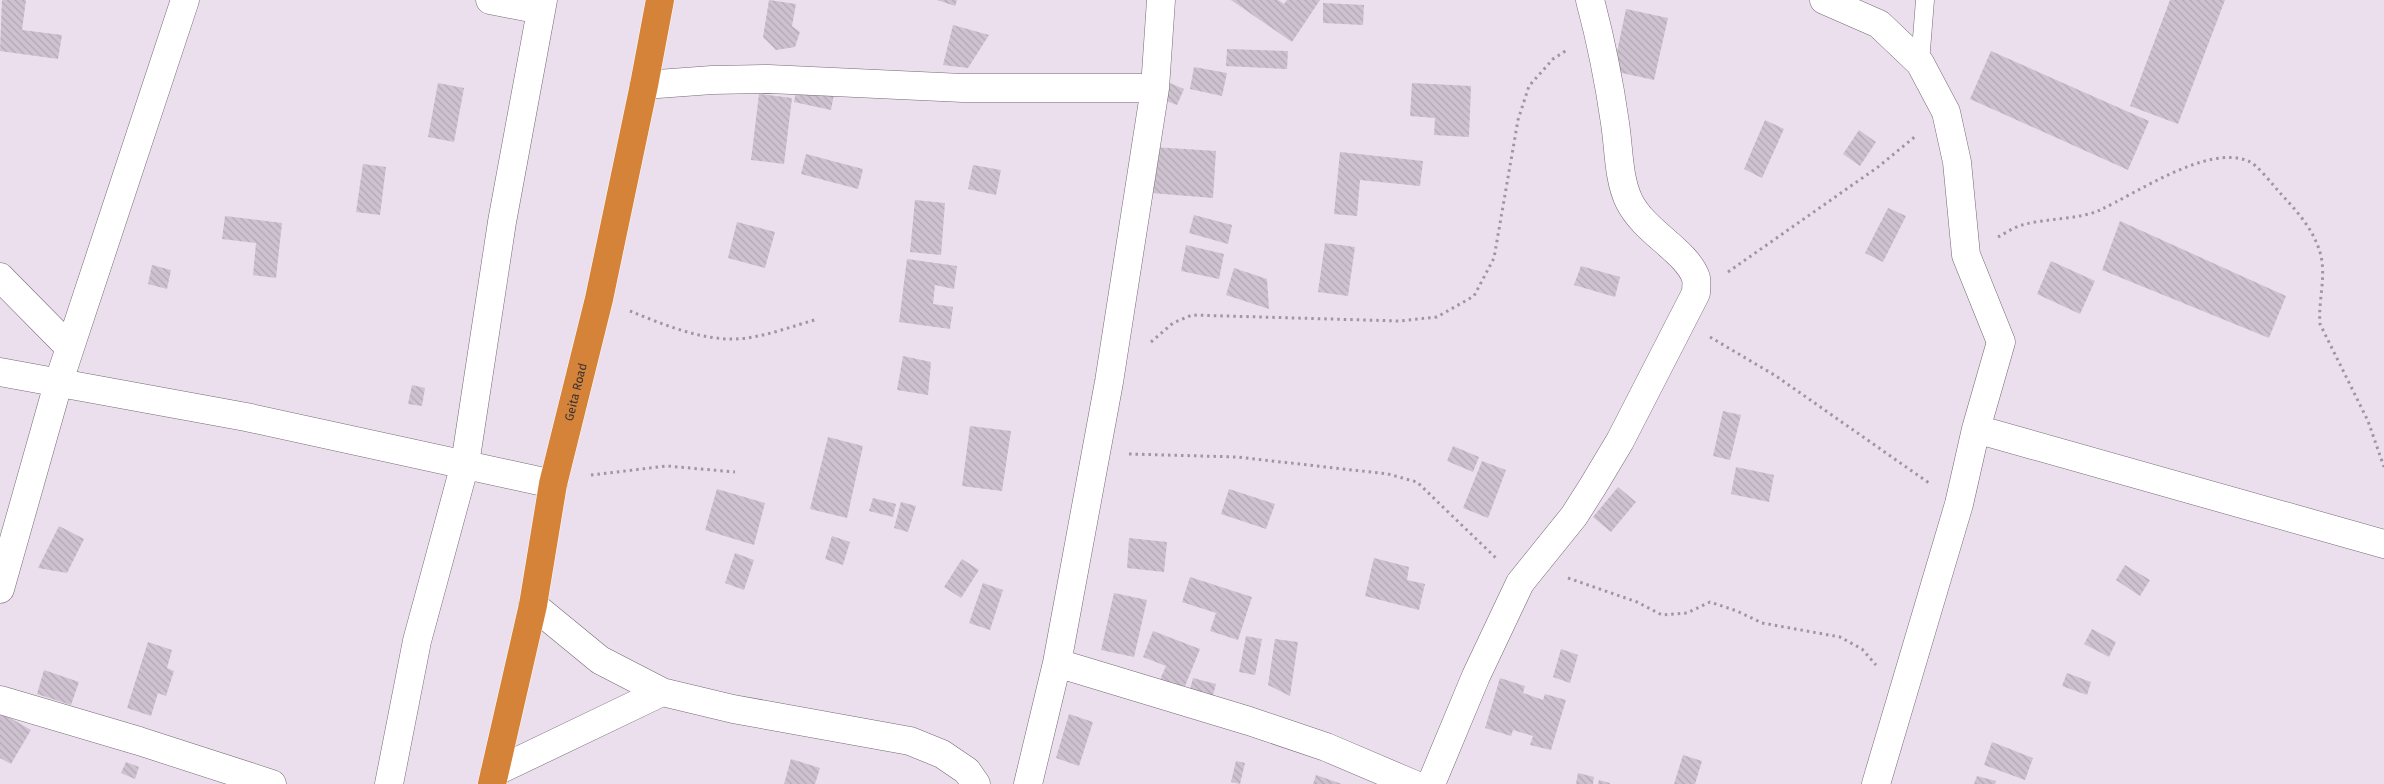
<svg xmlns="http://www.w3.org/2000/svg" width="2384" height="784" font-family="'Fira Sans',sans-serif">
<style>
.building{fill:url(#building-back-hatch)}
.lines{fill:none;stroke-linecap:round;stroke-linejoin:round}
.lane-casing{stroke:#746976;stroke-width:19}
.street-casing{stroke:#746976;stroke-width:29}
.highway-casing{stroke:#fff;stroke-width:29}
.path{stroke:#a096a1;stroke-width:3;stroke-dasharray:2.5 4;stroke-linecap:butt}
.lane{stroke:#fff;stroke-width:18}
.street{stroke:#fff;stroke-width:28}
.highway{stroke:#d58338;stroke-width:28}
.labels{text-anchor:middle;stroke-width:5;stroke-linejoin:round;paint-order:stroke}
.street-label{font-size:12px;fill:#353036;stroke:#ecdfed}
</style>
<defs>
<pattern id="building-back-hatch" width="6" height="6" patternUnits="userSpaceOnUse" patternTransform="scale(1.25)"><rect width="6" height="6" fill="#cec2d0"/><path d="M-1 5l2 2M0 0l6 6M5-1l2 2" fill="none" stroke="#b2a7b3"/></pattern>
</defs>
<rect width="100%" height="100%" fill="#ecdfed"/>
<path class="building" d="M2,0H26L22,30L62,35L58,59L0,51Z
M769,0L796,4L792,26L800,32L795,47L776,50L763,37Z
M937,0H957L955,6Z
M1231,0H1278L1284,4L1287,0H1320L1292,42Z
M2170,0H2225L2178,124L2130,106Z
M1323,3L1364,5L1363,25L1323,23Z
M1626,9L1668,18L1654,80L1613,71Z
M953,25L989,35L968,68L943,65Z
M1227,49L1288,51L1287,69L1226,66Z
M1991,51L2149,121L2128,170L1970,99Z
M1194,67L1227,73L1222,96L1190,89Z
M1165,81L1184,89L1177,105L1159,98Z
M798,82L835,89L831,110L794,102Z
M438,83L464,88L454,142L428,137Z
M1412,83L1471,86L1469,137L1434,135L1435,118L1410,116Z
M759,94L792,98L784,164L751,160Z
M1765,120L1784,129L1762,178L1744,169Z
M1859,130L1876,142L1860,166L1843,154Z
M1153,147L1216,151L1213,198L1151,193Z
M1340,152L1423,161L1420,186L1360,180L1357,216L1334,214Z
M806,154L863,169L858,189L801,174Z
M363,164L386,167L380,215L356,212Z
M973,165L1001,170L996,195L968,189Z
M915,200L945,203L941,255L910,252Z
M1888,208L1906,216L1883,262L1865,253Z
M1194,215L1232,225L1228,244L1189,233Z
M225,216L282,223L276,278L253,275L256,243L222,239Z
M2120,221L2286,296L2269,338L2102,270Z
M737,222L775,232L765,268L728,258Z
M1325,243L1355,247L1348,296L1318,292Z
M1186,245L1224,254L1219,279L1181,271Z
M907,259L957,266L954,289L935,285L933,304L953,307L950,329L899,322Z
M2051,261L2095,281L2080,314L2037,294Z
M152,265L171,270L167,289L148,284Z
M1581,266L1620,277L1615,297L1574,285Z
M1234,268L1267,279L1269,309L1226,295Z
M903,356L931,362L928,395L897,390Z
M412,385L425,388L422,406L408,404Z
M1723,411L1741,415L1730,460L1713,456Z
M970,426L1011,431L1002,491L962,486Z
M828,437L863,446L847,518L810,509Z
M1453,446L1479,457L1473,472L1447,461Z
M1482,461L1506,470L1488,518L1463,508Z
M1736,467L1774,475L1769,502L1731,494Z
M1618,487L1636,502L1611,532L1593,517Z
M717,489L765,503L754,545L705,530Z
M1229,489L1275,504L1266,529L1221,514Z
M873,498L896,504L893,517L869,511Z
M901,502L916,506L908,532L894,528Z
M59,526L84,539L67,573L38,568Z
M832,536L850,542L843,565L825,559Z
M1129,538L1167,542L1164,572L1127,568Z
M735,553L754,560L744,590L725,583Z
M1374,558L1409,567L1407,580L1425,584L1419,610L1365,596Z
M962,559L979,570L961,598L944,587Z
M2125,565L2150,580L2140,596L2116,580Z
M1190,577L1252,597L1238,640L1210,631L1216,613L1182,602Z
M983,583L1003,590L990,630L969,623Z
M1114,593L1147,600L1134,657L1101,650Z
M2092,629L2116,642L2109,657L2084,644Z
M1153,631L1200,649L1183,691L1159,682L1166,666L1143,657Z
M1246,636L1262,639L1255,675L1239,672Z
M1275,639L1298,642L1290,696L1268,685Z
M148,642L172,650L167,668L174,671L166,696L158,693L151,716L127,708Z
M1561,649L1578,655L1570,683L1553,677Z
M44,670L79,682L71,705L37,694Z
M2067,673L2091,682L2087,695L2062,686Z
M1193,678L1216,684L1212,699L1189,693Z
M1500,678L1525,686L1523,693L1543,700L1545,694L1566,700L1551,750L1530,745L1533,736L1513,730L1511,736L1485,728Z
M0,712L31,730L11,764L0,758Z
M1069,714L1093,722L1079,766L1056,758Z
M1992,742L2033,758L2025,780L1984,765Z
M1683,755L1702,761L1695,784H1674Z
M791,759L820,768L815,784H784Z
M1236,761L1245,763L1240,784L1231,782Z
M126,762L139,767L135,779L121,773Z
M1578,773L1594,777L1593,784H1576Z
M1316,775L1342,784H1313Z
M1977,776L1996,781L1995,784H1974Z
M1599,780L1610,783V784H1598Z"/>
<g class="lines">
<defs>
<path id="lane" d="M1920,63L1925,0"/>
<path id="street" d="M490,0L541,10
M1824,0L1879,24L1920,63L1946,112L1957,162L1966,255L2001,342L1976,429L1959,504L1876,784
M644,85L712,80L769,79L963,88H1155
M0,277L70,348
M0,372L246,417L553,484
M1976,429L2384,544
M0,589L58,384L185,0
M533,605L600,660L662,692L733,709L910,741L942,754L967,771L976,784
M1057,663L1249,721L1326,747L1413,784
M0,700L139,741L272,784
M495,772L662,692
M389,784L417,641L465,464L502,222L543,0
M1028,784L1057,663L1109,382L1155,88L1161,0
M1431,784L1476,676L1520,583L1574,516L1593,486L1620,441L1696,293C1696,288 1697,283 1696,278C1687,251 1644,232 1629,201C1618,178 1619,148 1615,123C1609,81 1601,41 1590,0"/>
<g id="highway">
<path id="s1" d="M492,784L533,605L553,484L599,299L644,85L660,0"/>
</g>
</defs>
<use href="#lane" class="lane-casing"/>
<use href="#street" class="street-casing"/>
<use href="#highway" class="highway-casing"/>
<path class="path" d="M1998,237C2006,233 2014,227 2022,225C2046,218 2078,220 2100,210C2137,193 2208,144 2248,161C2257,164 2273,185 2280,193C2297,211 2315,231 2321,256C2326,279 2318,301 2320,324L2368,421L2384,467
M1728,272L1878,167L1917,135
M630,311C662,324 700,340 735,339C763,338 792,326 818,319
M1710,337L1776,376L1929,483
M1151,342L1173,323L1192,315L1399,321L1437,317L1474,296L1494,258L1518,120L1529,86L1553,59L1567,50
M1129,454L1237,457L1388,474L1417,482L1497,559
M591,475L667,466L735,472
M1568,578L1637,602L1662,615L1687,613L1710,602L1737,611L1762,623L1840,637L1862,649L1876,665"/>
<use href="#lane" class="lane"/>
<use href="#street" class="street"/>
<use href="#highway" class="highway"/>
</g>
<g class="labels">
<g class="street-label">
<text dy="4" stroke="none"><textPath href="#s1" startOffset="401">Geita Road</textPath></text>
</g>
</g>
</svg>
